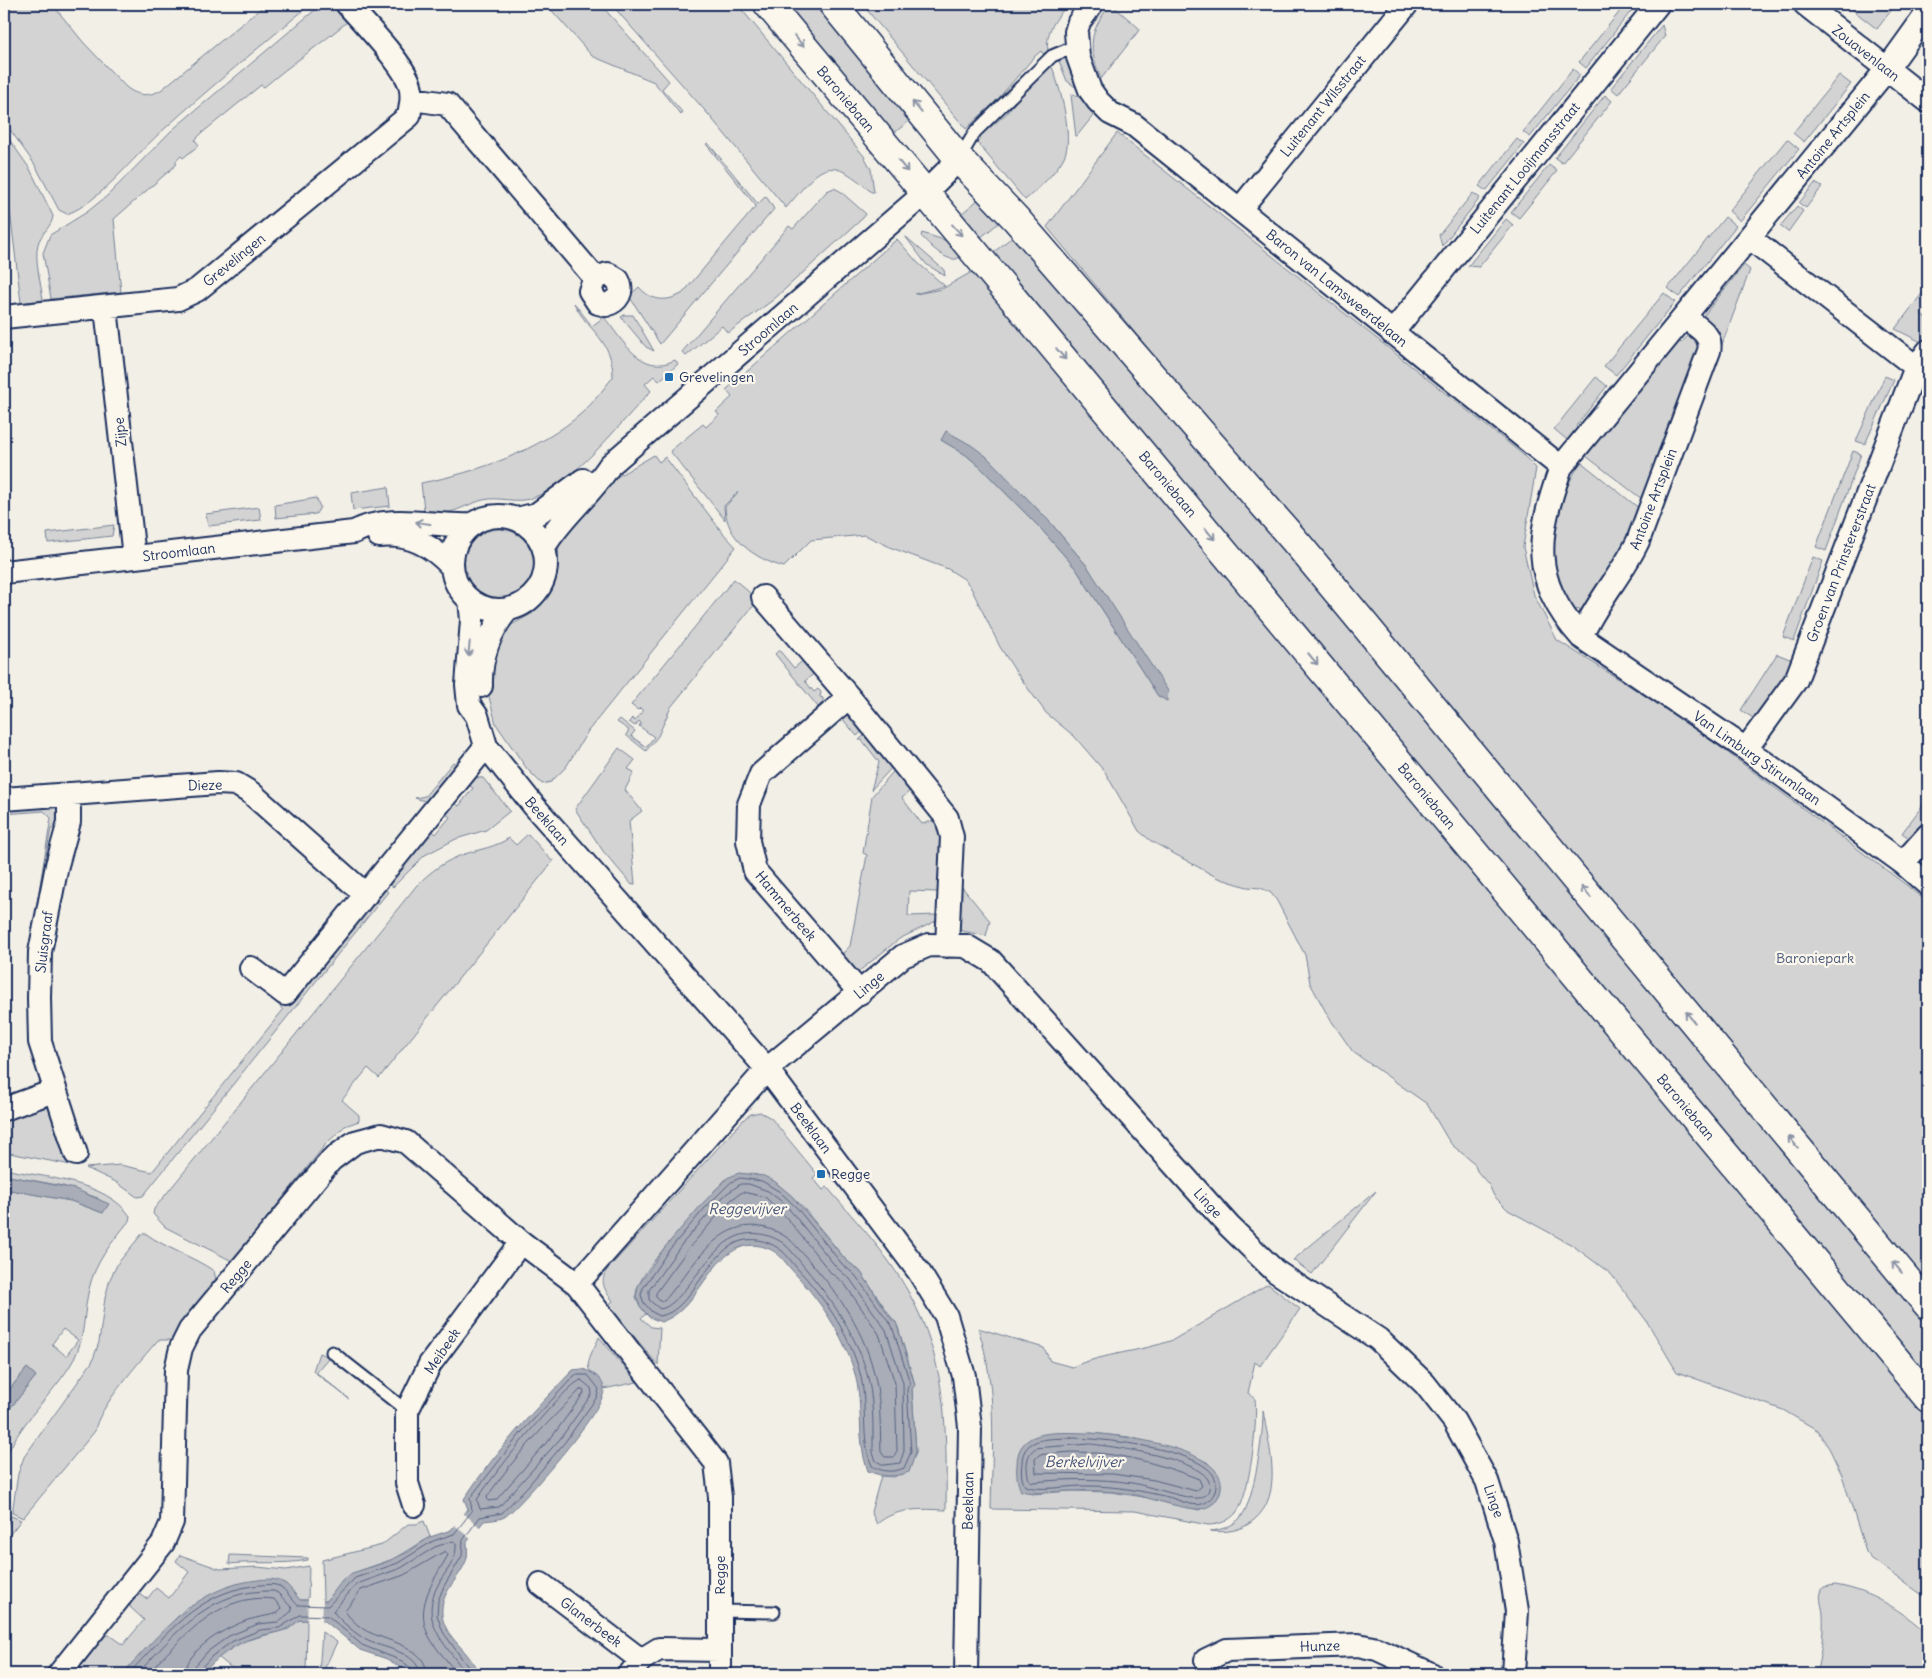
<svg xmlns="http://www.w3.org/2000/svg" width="1932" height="1678" font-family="Delius,sans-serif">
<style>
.green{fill:#d2d3d2;stroke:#768198;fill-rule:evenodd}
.water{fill:#a9adb7;stroke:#707b93}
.pier{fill:#f2efe6}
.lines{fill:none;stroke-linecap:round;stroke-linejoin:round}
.shore{stroke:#546182;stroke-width:1}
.service-casing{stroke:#1b2f5e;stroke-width:15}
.minor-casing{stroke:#1b2f5e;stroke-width:26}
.secondary-casing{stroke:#1b2f5e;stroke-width:31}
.service{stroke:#fbf7ec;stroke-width:11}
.minor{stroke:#fbf7ec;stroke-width:22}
.secondary{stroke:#fbf7ec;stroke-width:28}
.oneway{stroke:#8b93a5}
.poi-dot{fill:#1f6fb2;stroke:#fbf7ec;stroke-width:2}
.labels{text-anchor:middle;stroke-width:4.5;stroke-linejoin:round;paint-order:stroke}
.street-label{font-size:14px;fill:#1b2f5e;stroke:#fbf7ec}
.poi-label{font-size:14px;fill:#1b2f5e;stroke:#fbf7ec;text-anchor:start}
.park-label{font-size:14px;fill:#49587b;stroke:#fbf7ec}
.water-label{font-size:15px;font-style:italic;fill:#465579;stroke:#fbf7ec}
</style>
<rect width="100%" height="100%" fill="#f2efe6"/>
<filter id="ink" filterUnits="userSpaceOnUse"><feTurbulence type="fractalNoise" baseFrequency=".02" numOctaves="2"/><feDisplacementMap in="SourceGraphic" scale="10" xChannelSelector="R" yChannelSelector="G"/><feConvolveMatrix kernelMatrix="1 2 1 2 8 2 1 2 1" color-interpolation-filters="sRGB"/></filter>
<g filter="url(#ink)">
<path class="green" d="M4,4H9V6L11,4H52L84,43L126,87C137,96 149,97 161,90L266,4H311C261,46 209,88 161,132C134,156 99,203 67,214L59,210L35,165L4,121Z
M322,4H332L347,22C320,45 291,64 264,87L261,85L202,133L195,140L199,145L183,158L181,156L175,162L177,164L114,219L121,292L51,299L43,253L50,235L87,212L107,196L172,130Z
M546,4H600L669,81L662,89L683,113L681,115L654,82L592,56Z
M611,4H737L864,156L871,169L874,192H871C826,150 819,170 786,208L708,114Z
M785,4H832L921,111L893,134Z
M862,4H951L966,9L967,6L1068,4C1056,19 1045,31 1048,51L1043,54L1041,51L1035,56L997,100L966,129Z
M1111,4L1140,29L1101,79C1088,47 1088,32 1111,4Z
M1845,4H1896L1877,29Z
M1625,5H1636L1586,68L1579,62Z
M1662,25L1665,36L1618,94L1611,88Z
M1068,57L1078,89L1067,81L1059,61Z
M1050,66L1052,67C1060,86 1074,138 1064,157C1055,174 1039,188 1025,200L975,140L1006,114L1023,91Z
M1573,69L1580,75L1530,137L1523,132Z
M1839,75L1851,84L1804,142L1793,133Z
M1074,94L1085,101L1093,116L1076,137L1071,95Z
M1605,95L1612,101L1562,163L1555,158Z
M4,132L30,169L53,216C52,227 41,233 38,244C34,260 41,283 43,300L21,303L9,202L4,198Z
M1117,133L1521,453L1536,468L1523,547L1534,595L1557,640L1685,721L1905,884L1928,903V1286L1047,227Z
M1517,139L1524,144L1486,191L1479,186Z
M1787,139L1799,149L1740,221L1729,211Z
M708,143L758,204L766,196L774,209L660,344L629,296L639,287C651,301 667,303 683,293L756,206L706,144Z
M1549,165L1557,171L1519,218L1511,212Z
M1815,183L1822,187L1806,208L1799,203Z
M834,188L840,191L866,214L863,218L773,300L728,333L722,326L686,356L682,352L789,226L793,229L827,191Z
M1473,193L1480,198L1442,246L1439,235Z
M980,198L1000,222L980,238L960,215Z
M1797,206L1803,211L1788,232L1780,226Z
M1725,217L1736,226L1679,297L1668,288Z
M1506,219L1513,225L1479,267L1468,266Z
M922,233L947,241L961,255L957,259C944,261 930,245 921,236Z
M905,236L944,270L945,276L926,264Z
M1013,236L1337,609L1928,1321V1380L993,253Z
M897,239L918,263L945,286L915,294L942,289L975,270L1928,1418V1599L1872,1559L1866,1552L1842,1475L1829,1448L1817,1430L1783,1410L1677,1372L1646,1320L1611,1274L1572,1245L1508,1210L1494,1196L1489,1185L1477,1171L1474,1163L1452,1145L1447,1138L1427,1104L1353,1052L1328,1016L1310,983L1305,955L1277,901L1271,893L1261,888L1247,887L1218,878L1151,841L1139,831L1105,772L1074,736L1046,713L1016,672L1000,647L970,586L964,579L948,569L892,548L865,535L811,540L784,567C755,559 726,539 725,507L738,492L724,506L725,520L670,451L703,424L706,427L719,415L716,412L732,397L726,390ZM941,440L985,456L1050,522L1087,566L1167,700L1158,696L1076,569L1042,530L980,467L966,455Z
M1744,265L1750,270L1721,347L1701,319Z
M1924,291L1928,294V304L1921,314L1928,320V336L1923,343L1895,329Z
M1664,293L1675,302L1616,375L1604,366Z
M574,303L592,326L604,317C622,339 641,377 675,360L678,364L659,381L654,376L645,384L651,391C621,422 573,485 532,498C516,504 499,496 483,500C458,507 452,518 424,510L421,483C478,472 539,451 583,412C594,402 604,388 613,377C613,339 587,331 574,303Z
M624,315H633L654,351L646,347L621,317Z
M1690,334L1701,343L1643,500L1586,456L1679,341L1681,343Z
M1885,376L1894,380L1865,444L1856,441Z
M1596,377L1607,386L1576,426L1581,429L1572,444L1554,429Z
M1853,451L1861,454L1826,551L1816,547Z
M654,455L659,462L665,457L722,532L736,547L588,731L566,767L551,782L542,784L527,769L496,724L488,693V671L504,629L533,613L550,593L557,576L559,543L610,481Z
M1581,462L1640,509L1627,542L1583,609L1574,610C1542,564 1551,508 1581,462Z
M388,487L390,506L353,510L351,493Z
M316,498L320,507L316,514L276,518L275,505Z
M259,507L261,520L208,526L206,514Z
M114,525L112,536L48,543L47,533Z
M464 564a35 35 0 1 1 70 0a35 35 0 1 1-70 0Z
M1813,557L1823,561L1794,641L1783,637Z
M734,579L758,600L671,707L658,736L646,751L626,735L629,730L617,722L620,719L635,731L631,736L646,747L654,737L639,726L641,723L639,721L635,726L629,722L632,718L635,721L643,711L640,708L638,710L631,705Z
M779,650L794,668L806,658L817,671L805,681L814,692L818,689L821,692L820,697L823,698V702L818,707L775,654Z
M1777,654L1795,661L1756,720L1741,710Z
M834,709H851L866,728L857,736Z
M869,731L896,763L871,790L879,762L862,740H859Z
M619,748L635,760L628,769L634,772L625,790L642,811L629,821L635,884L632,885L603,851L575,809Z
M453,762L460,766L426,805L425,801L415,798L425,796Z
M898,766L913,788L902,798L922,824L939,819L942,829L939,890L937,892L909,891L908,916L937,915L936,921L899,939L857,973L842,954L850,946L867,855L863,853L872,796Z
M470,777L483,778L510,811L486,830L456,839L425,855L393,887L386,881L429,828L436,834L450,817L442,811L452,800L459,806L473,788L465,783Z
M1928,798V822L1912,840L1902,833Z
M57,806L60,810L56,828L51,829L36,909L51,818L44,811L4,814V810Z
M528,834L552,861L554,860L379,1078L368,1068L342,1100L359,1115V1121L345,1126L326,1144L232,1261L165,1227L153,1214L154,1209L417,885C431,871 446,860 465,854C480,849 496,847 509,838L516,845Z
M957,881L990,921L986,936L958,930Z
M381,886L388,892L143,1196L137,1197L116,1182L86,1168L120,1165L152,1172L283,1010L276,1002Z
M48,1100L73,1156L71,1165L4,1152V1119Z
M760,1112L771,1118L817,1174L813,1178L823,1190L827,1187C847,1211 871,1236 890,1263C947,1344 947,1415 946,1510C921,1509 897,1507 877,1524L871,1512L881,1476L895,1477L916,1452L912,1389L914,1381L898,1327L860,1271L846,1260L801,1205L774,1181L751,1173C741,1177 724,1181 716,1189C713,1191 712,1195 710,1198C693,1217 638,1271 636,1294C636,1303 643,1310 649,1317L646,1314L641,1318L651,1327L660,1328L658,1365L608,1305L613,1301C605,1291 599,1282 607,1270L745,1118L751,1114Z
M4,1169C42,1177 106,1181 130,1216L129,1221C112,1242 95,1262 89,1289C83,1313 86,1336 74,1359C54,1395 17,1423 4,1463V1416L36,1376L27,1368L4,1396V1189L71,1201L103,1213L98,1198L63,1186L4,1175ZM63,1329L78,1340L66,1356L52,1344Z
M1376,1191L1312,1274L1293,1260Z
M145,1233C167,1249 192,1256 214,1271L216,1280L184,1320L172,1340H158C142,1359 97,1409 95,1431L23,1518L12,1513L18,1474L24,1457L92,1362L99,1342L105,1298L110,1279L118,1263L141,1235Z
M1268,1284L1300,1309L1260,1366L1255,1362L1248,1393L1255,1399C1258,1422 1250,1495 1236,1513C1229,1521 1219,1525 1208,1525L1135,1511L991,1509C992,1446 998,1388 978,1328L1044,1348L1050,1361L1072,1367C1104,1353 1140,1352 1173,1340ZM1090,1433L1129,1437L1184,1453L1207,1462L1221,1484L1220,1494L1214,1503L1199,1510L1150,1498L1111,1492L1071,1491L1032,1494Z
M599,1337L637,1382L604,1389C601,1381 594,1377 590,1371C584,1362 596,1346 599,1337Z
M319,1353L329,1357L316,1372L349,1399L313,1371Z
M1263,1410C1268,1444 1285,1494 1254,1520C1241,1531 1226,1533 1210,1531C1222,1530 1233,1526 1241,1517C1254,1501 1264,1431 1263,1410Z
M11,1516L21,1520L4,1542V1532Z
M424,1521L430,1537L396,1558L359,1571L338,1587L327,1601H323L322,1560L382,1545L408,1524H416Z
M180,1555L220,1569L257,1567L286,1570L309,1566L308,1600H300L285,1583L187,1607L122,1674H75L105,1635H109L123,1645L144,1620L130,1607V1604L140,1594L147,1599L156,1588L169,1598L189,1572L176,1561Z
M230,1555L308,1558V1560C282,1565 256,1561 229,1564Z
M1835,1585C1872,1591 1901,1610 1928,1634V1674H1816C1821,1655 1824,1634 1823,1614C1822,1604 1817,1595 1824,1587Z
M299,1620H307L306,1674H239L218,1657L244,1641L289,1629Z
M322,1632L337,1642L322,1674H319Z"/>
<path class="water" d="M946,431L971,445L986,456L1050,522L1087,566L1168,691L1167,701L1158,696L1076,569L1042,530L980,467L966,455L941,440Z
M739,1173L764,1176L774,1181L792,1196L846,1260L860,1271L892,1320L896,1322L915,1385L912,1389L916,1452L909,1472C893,1478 883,1477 868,1471C856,1440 864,1406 855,1374C844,1334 818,1298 790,1268C786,1263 781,1256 775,1252C764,1245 750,1243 739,1248C705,1263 697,1310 661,1322L649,1317L640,1306L636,1296L638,1286L665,1247L702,1204L727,1178Z
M4,1175L75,1189L109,1204L103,1213L71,1201L4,1189Z
M27,1368L36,1376L4,1416V1396Z
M582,1369C591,1371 605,1379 604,1391C603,1411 524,1502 506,1516C501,1520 490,1520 484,1521L467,1542C467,1547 468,1553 467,1558C461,1578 440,1591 442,1614C444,1639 472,1651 478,1674H411L387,1659L360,1650L325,1621L299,1620C283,1635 273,1631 253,1638C232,1645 217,1658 202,1674H122C161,1633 196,1586 258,1580C266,1579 277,1578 284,1583C290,1586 295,1595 300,1600L327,1601L342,1581L352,1573L384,1563L408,1552L430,1537L451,1530L468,1509L464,1499C495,1452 534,1410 573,1370Z
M1090,1433C1118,1435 1227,1448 1221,1488C1220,1497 1214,1505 1205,1508C1192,1513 1148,1497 1131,1494C1111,1491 1090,1490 1070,1491C1053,1491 1037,1495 1021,1491C1017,1482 1016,1474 1017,1464C1017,1426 1062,1433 1090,1433Z"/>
<path class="pier" d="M462,1512L481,1528L472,1540L453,1524Z
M308,1598L323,1599L322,1623L307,1622Z"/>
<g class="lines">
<path class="shore" d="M740,1178L762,1181L780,1192L797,1208L842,1264L855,1275L892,1326L910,1383L907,1389L911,1452L904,1468C892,1473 883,1472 872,1466C860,1438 868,1403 860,1373C849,1333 824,1297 796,1267C791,1261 785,1252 778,1248C766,1240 751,1237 738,1242C706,1255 691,1311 660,1316L652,1312L644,1303L641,1295L643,1288L669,1250L705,1208L730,1183Z
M741,1184H749L768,1191L785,1204L837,1268L850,1279L886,1330L903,1383L904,1451L900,1463L884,1465L876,1461L873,1453C873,1425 874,1397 866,1370C854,1331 831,1299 806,1269C799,1261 792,1250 783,1243C770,1234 751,1230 736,1237C706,1249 683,1306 660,1309L649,1300V1290L682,1244L725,1195Z
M743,1192L765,1197L786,1217L831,1273L844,1283L879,1334L895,1383L897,1451L894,1457H885L881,1452C880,1424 881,1397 873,1369C862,1326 834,1288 805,1256C799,1250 793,1241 786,1237C771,1227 752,1223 735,1229C707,1238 684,1279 664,1301H661L656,1296V1293L688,1249L731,1200Z
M581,1380L591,1388L592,1394L560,1439L499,1507L480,1509L477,1500C489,1480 564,1385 581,1380Z
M580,1390H583L584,1393L554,1434L496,1500L488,1501L487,1497C513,1458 547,1423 580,1390Z
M1071,1438C1098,1438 1216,1449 1216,1484C1216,1491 1213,1497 1208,1501C1196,1510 1181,1500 1168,1497C1142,1491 1116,1486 1089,1486C1071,1485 1040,1492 1025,1486C1021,1479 1021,1471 1022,1463C1022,1436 1051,1439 1071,1438Z
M1090,1444C1110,1446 1219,1460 1209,1489C1208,1494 1203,1498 1198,1498C1190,1500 1145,1485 1132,1483C1099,1478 1066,1479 1033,1482L1029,1480C1026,1469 1025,1454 1036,1448Z
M1072,1452C1118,1452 1157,1463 1199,1479L1202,1486L1196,1491L1154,1480L1113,1474L1036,1473L1035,1459L1039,1455Z
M128,1674C165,1636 197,1593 253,1586C261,1585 272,1583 279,1586C287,1590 291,1600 298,1605L328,1606L355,1578L398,1563L433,1541L454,1534L472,1511L470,1498L521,1433L575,1375H588L599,1389L597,1397L565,1442L527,1487L502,1513L480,1517L463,1540L462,1556L444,1586L438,1601L437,1615L443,1632L473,1674
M137,1674C178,1631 209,1589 274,1591L278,1593L292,1608V1611L278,1622L258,1624L229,1636L207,1652L195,1666L193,1674
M147,1674C182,1639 218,1592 274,1599L281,1608L278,1613C268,1616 258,1617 248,1620C227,1627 186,1649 185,1674
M199,1674L200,1669L212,1656L233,1641L260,1630L279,1628L300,1615L328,1616L362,1645L402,1661L412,1669L413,1674
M420,1674C418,1651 381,1648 366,1640C356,1634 339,1620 333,1611L357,1584L401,1568L435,1547L453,1541L456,1543C457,1558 450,1566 442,1578C415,1620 444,1641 466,1674
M427,1674C426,1647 390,1642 371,1633C362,1630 349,1618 345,1611L361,1590L404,1575L445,1551L448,1555C433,1582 412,1609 431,1640C439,1653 449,1662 457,1674"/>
<defs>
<path id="service" d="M959,159L975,132L1052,56L1076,46
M332,1352L407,1411
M720,1611L774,1612"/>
<path id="minor" d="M1092,4L1079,22L1076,32L1078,57L1090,90L1098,101L1110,113L1134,125L1561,467
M1805,4L1928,101
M1928,12L1887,69L1561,467C1537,536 1529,578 1581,637L1746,749L1903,863L1928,885
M413,99L447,104L595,278L590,291L598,303L606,305C618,301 624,292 618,280L608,274L595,278
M1240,209L1407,4
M1750,238L1916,367
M106,308L134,557
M4,317L178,299L197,290L409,116C411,105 413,96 410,85C404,64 363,22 347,4
M1392,333L1658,4
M452 563a47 47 0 1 1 94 0a47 47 0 1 1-94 0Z
M517,519L537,514L583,480
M379,536C409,533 432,545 452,567
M544,547C562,516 591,495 610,465L925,193L959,159
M4,572L354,532C389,513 433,527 472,525
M763,597L849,697L947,818L952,837L947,946
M470,600L472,620L467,685L469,705L477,716L486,746L534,806L767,1069L919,1272L946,1316L964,1376L970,1427L966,1674
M1581,637C1596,602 1622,575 1638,541L1709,351C1713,334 1697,327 1684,317
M481,686C480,658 490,631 507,610
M849,697L761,774L749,804L748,841L755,871L860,993
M1746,749L1796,680L1916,367L1928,351
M69,794V822L57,865L40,952L39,998L40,1042L76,1154
M4,799L218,783L236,784L251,793L366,895
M1903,863L1928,835
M251,968L285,994L486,746
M4,1109L54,1091
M577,1284L767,1069L903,956L929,945L966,946L991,961L1229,1226L1275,1271L1378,1339L1425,1384L1454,1421L1487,1481L1506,1541L1517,1611L1513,1674
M414,1505L407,1483V1411L430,1364L521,1242
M541,1584L641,1660
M1206,1660L1227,1650L1358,1645L1377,1649L1431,1674
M59,1674L163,1543L172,1522L176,1370L181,1348L190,1330L331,1160L355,1142L381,1135L406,1142L521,1242L577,1284L716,1463L720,1497V1674
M630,1674L641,1660L659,1649L720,1650"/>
<path id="secondary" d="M768,4L1928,1398
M833,4L959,159L1016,219L1301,548L1928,1305"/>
</defs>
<use href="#service" class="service-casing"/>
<use href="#minor" class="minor-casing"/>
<use href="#secondary" class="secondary-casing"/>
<use href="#service" class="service"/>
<use href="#minor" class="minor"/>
<use href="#secondary" class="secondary"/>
</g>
<defs><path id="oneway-shaft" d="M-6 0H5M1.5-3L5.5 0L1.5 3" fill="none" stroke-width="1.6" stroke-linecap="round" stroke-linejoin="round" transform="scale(1.25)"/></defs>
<g class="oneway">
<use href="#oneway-shaft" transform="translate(799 41) rotate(50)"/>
<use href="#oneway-shaft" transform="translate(917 107) rotate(-129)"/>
<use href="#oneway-shaft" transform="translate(903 166) rotate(50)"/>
<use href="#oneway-shaft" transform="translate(957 230) rotate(49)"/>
<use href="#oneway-shaft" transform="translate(1061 354) rotate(50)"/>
<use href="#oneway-shaft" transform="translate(423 523) rotate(-172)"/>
<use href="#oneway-shaft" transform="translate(1210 534) rotate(50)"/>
<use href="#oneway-shaft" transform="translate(469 649) rotate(96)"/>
<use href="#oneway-shaft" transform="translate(1313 659) rotate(50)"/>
<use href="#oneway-shaft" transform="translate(1586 892) rotate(-130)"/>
<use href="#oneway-shaft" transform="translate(1690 1017) rotate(-130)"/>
<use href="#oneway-shaft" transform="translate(1793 1142) rotate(-130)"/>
<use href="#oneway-shaft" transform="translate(1897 1267) rotate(-130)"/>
</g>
</g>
<g class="poi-dot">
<rect x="664" y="372" width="10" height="10" rx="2.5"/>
<rect x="816" y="1169" width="10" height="10" rx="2.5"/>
</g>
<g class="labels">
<g class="street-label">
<text transform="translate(1866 53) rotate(38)" y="5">Zouavenlaan</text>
<text transform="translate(846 99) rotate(50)" y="5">Baroniebaan</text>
<text transform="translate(1323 106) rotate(-51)" y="5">Luitenant Wilsstraat</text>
<text transform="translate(1833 135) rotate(-51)" y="5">Antoine Artsplein</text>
<text transform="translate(1525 168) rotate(-51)" y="5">Luitenant Looijmansstraat</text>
<text transform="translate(234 260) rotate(-39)" y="5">Grevelingen</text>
<text transform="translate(1337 288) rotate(39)" y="5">Baron van Lamsweerdelaan</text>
<text transform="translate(768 329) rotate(-41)" y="5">Stroomlaan</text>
<text transform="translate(120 432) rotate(-96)" y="5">Zijpe</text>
<text transform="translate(1168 484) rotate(50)" y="5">Baroniebaan</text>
<text transform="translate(1653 499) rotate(-69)" y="5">Antoine Artsplein</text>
<text transform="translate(179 552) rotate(-7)" y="5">Stroomlaan</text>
<text transform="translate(1841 563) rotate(-69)" y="5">Groen van Prinstererstraat</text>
<text transform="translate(1757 758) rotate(35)" y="5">Van Limburg Stirumlaan</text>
<text transform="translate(205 785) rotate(-2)" y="5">Dieze</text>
<text transform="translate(1427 796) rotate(50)" y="5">Baroniebaan</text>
<text transform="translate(547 821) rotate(49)" y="5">Beeklaan</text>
<text transform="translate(786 906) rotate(50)" y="5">Hammerbeek</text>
<text transform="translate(44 942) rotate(-83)" y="5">Sluisgraaf</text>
<text transform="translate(869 985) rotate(-40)" y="5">Linge</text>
<text transform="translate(1686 1107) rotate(50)" y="5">Baroniebaan</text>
<text transform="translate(811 1128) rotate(53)" y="5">Beeklaan</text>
<text transform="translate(1208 1203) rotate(48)" y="5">Linge</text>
<text transform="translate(236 1276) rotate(-50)" y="5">Regge</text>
<text transform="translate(442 1351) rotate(-56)" y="5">Meibeek</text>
<text transform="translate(968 1501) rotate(-89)" y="5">Beeklaan</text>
<text transform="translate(1494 1501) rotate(70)" y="5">Linge</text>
<text transform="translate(720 1575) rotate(-90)" y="5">Regge</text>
<text transform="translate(591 1622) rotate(37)" y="5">Glanerbeek</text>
<text transform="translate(1320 1646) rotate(-2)" y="5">Hunze</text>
</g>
<g class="poi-label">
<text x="679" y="382">Grevelingen</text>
<text x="831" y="1179">Regge</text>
</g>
<g class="park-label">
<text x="1815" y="963">Baroniepark</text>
</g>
<g class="water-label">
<text x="747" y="1214">Reggevijver</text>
<text x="1084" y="1467">Berkelvijver</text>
</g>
</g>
<rect width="1932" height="1678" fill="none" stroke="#fbf7ec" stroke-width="20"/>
<rect x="10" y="10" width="1912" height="1658" fill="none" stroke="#1b2f5e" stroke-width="2" filter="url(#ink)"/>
</svg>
